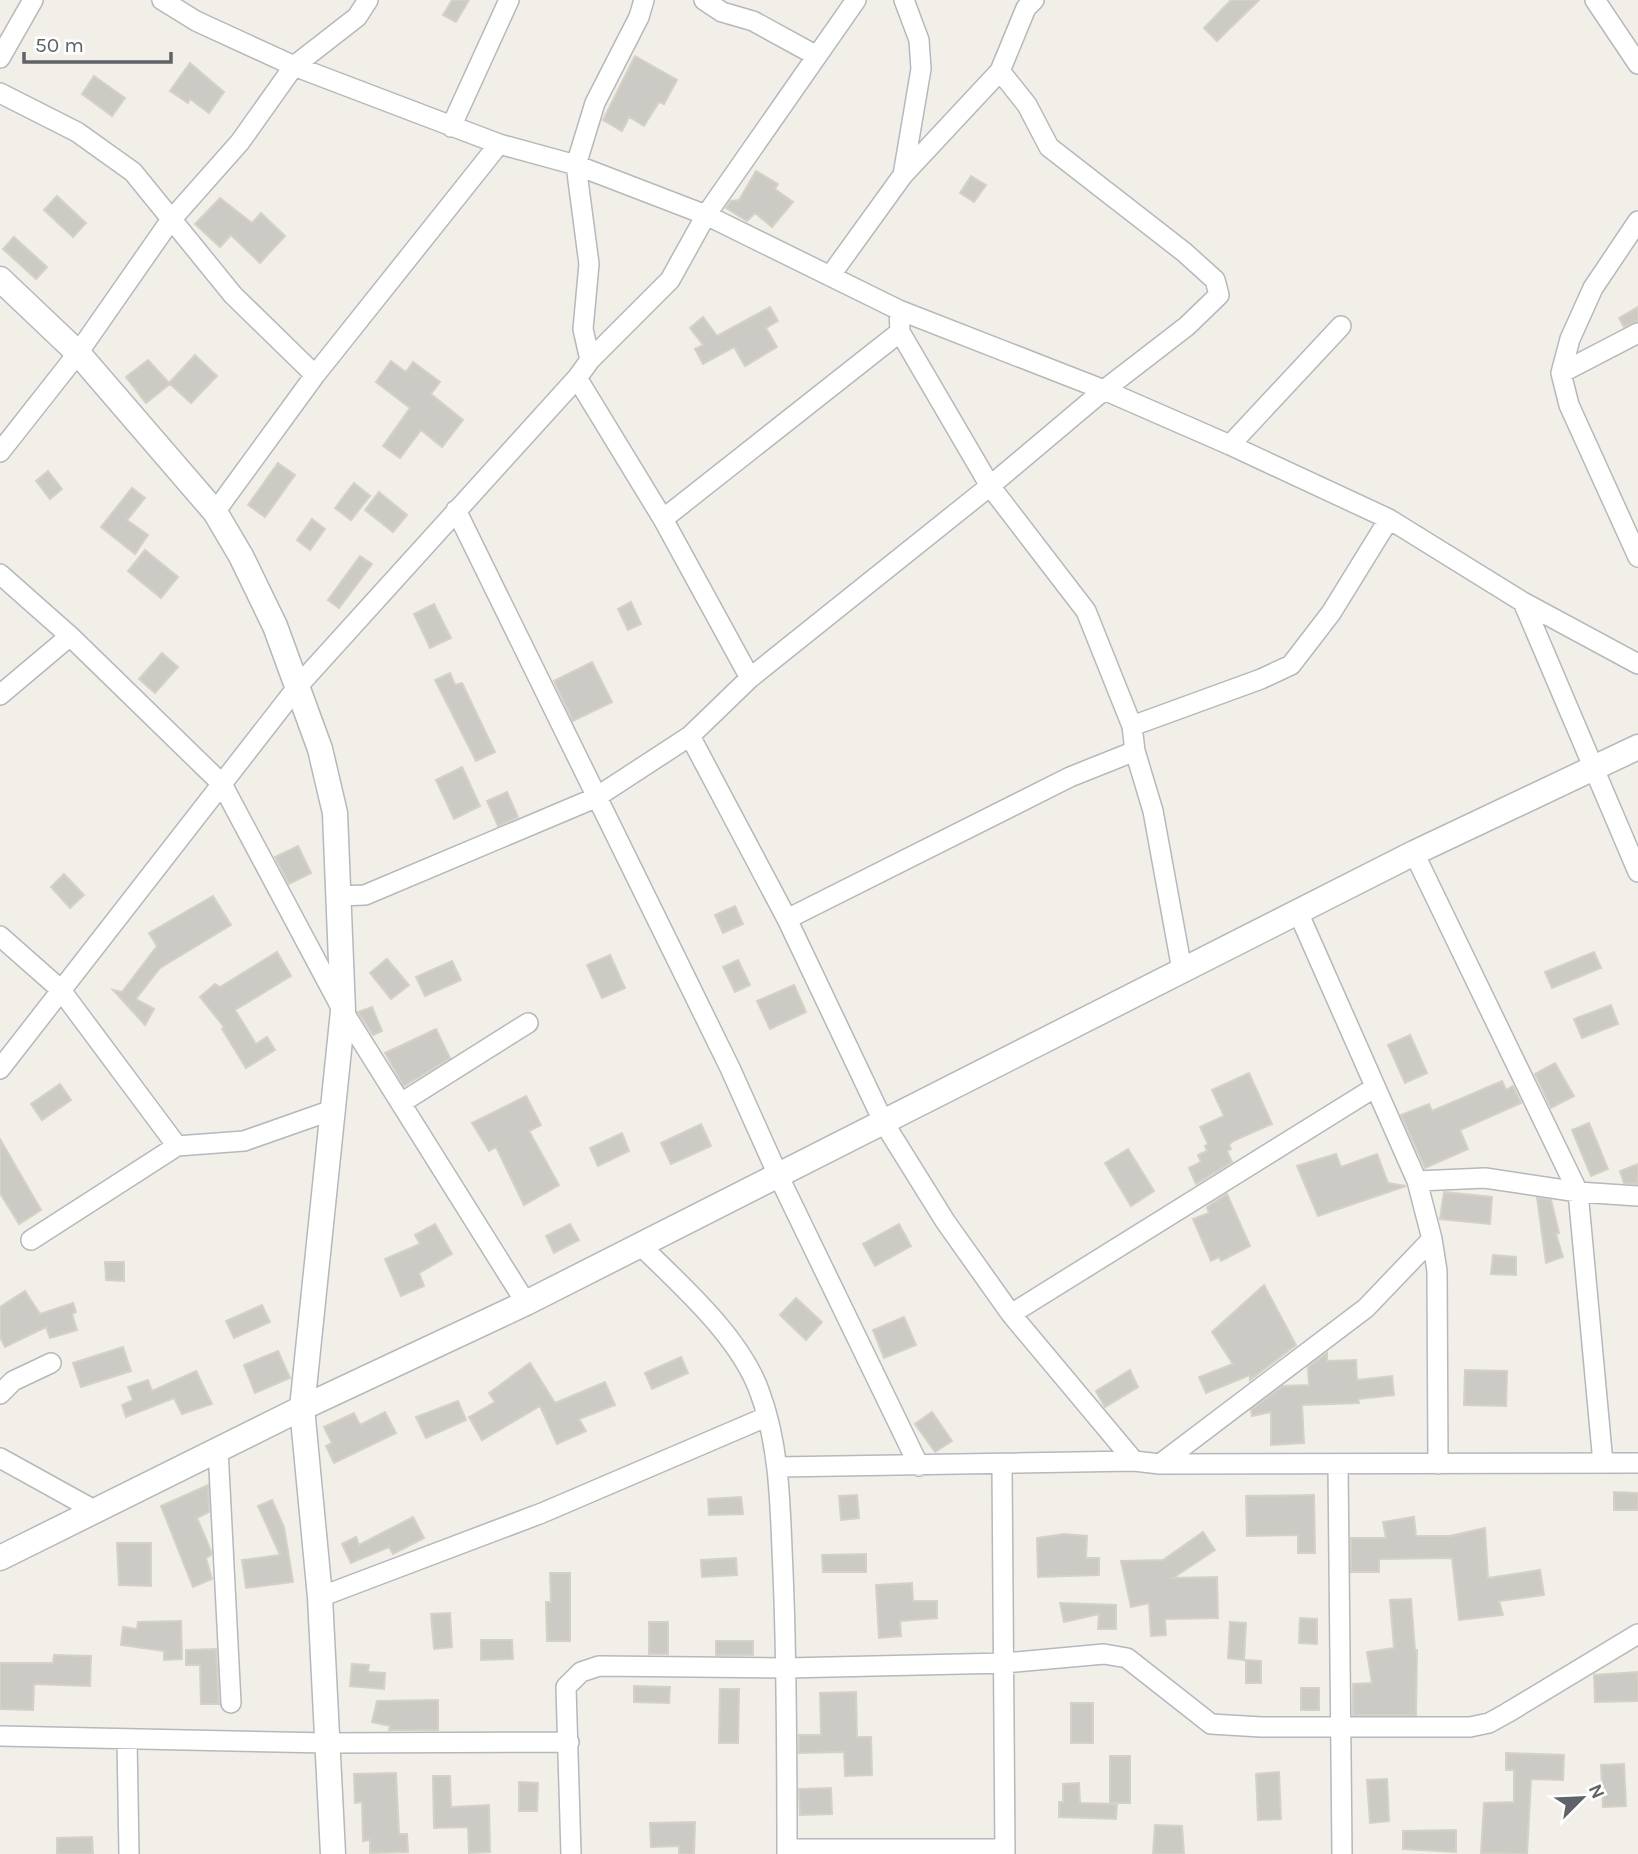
<svg xmlns="http://www.w3.org/2000/svg" width="1638" height="1854" font-family="Karla,sans-serif">
<style>
.building{fill:#cccac5;stroke:#d6d1c6;stroke-width:2}
.lines{fill:none;stroke-linecap:round;stroke-linejoin:round}
.minor-casing{stroke:#b5b8bc;stroke-width:22}
.tertiary-casing{stroke:#b5b8bc;stroke-width:27}
.minor{stroke:#fff;stroke-width:19}
.tertiary{stroke:#fff;stroke-width:24}
</style>
<rect width="100%" height="100%" fill="#f1efe8"/>
<path class="building" d="M452,0H469L456,22L443,15Z
M1231,0H1259L1217,41L1204,28Z
M635,56L677,80L664,104L659,102L644,126L629,117L622,131L603,120Z
M190,63L224,92L209,113L190,99L188,103L170,91Z
M94,76L125,98L112,116L82,94Z
M756,171L778,184L775,189L793,202L772,227L755,213L747,221L726,208L731,201L739,200Z
M971,176L986,185L974,202L960,193Z
M57,196L86,223L73,237L44,210Z
M220,198L252,223L261,213L285,236L260,263L231,235L220,247L195,224Z
M14,237L47,267L36,279L3,249Z
M770,307L778,321L766,328L777,347L745,366L734,347L703,364L695,349L703,345L690,328L703,317L717,336Z
M1638,307V321L1624,327L1619,318Z
M195,355L217,376L191,403L169,383Z
M148,360L170,384L146,403L126,377Z
M391,361L406,372L413,362L440,382L431,394L463,420L442,447L421,430L400,458L383,446L410,408L376,382Z
M278,463L295,475L265,517L248,505Z
M48,471L62,489L50,499L36,481Z
M354,483L370,496L351,520L335,508Z
M132,488L145,498L127,520L148,535L135,554L101,527Z
M379,492L407,515L393,532L365,510Z
M312,519L325,529L310,550L297,540Z
M145,550L178,577L161,598L128,571Z
M360,556L372,564L339,608L328,600Z
M631,602L641,624L628,630L618,609Z
M434,604L451,638L430,648L414,614Z
M162,653L178,667L155,693L139,679Z
M592,662L612,702L573,721L554,681Z
M450,673L455,685L462,683L495,752L476,761L435,680Z
M462,767L480,806L454,819L436,780Z
M507,792L518,817L498,826L487,801Z
M298,846L311,873L289,884L275,857Z
M64,874L84,895L70,908L51,887Z
M213,896L231,925L160,968L136,999L154,1009L145,1025L113,990L122,992L157,946L149,933Z
M735,906L743,924L723,933L715,915Z
M277,952L291,976L235,1010L256,1044L267,1037L275,1050L246,1068L222,1029L224,1027L200,997L215,984L220,987Z
M1594,952L1601,968L1552,988L1545,972Z
M610,955L625,988L602,998L587,965Z
M387,959L409,985L391,999L370,973Z
M738,960L750,985L735,992L723,967Z
M452,961L461,980L425,996L416,977Z
M794,985L806,1012L770,1029L757,1001Z
M1611,1005L1618,1024L1582,1038L1574,1019Z
M372,1007L382,1031L373,1035L358,1012Z
M436,1029L450,1058L404,1086L385,1053Z
M1410,1035L1427,1073L1405,1083L1388,1045Z
M1555,1063L1574,1096L1551,1108L1535,1074Z
M1249,1073L1272,1124L1233,1141L1229,1145L1231,1149L1227,1151L1232,1162L1196,1184L1189,1168L1201,1162L1198,1155L1207,1151L1205,1146L1208,1144L1200,1127L1224,1116L1212,1090Z
M1502,1081L1506,1090L1513,1086L1521,1103L1460,1130L1468,1149L1425,1168L1401,1115L1429,1104L1432,1111Z
M60,1084L71,1100L42,1120L31,1104Z
M526,1096L541,1125L529,1131L559,1185L524,1205L496,1147L489,1151L472,1123Z
M1589,1123L1608,1169L1591,1176L1572,1130Z
M701,1124L711,1146L671,1164L661,1143Z
M622,1133L629,1151L598,1166L590,1148Z
M0,1139L41,1210L19,1224L0,1193Z
M1128,1149L1154,1191L1131,1206L1105,1163Z
M1336,1154L1341,1167L1377,1154L1388,1183L1406,1186L1318,1216L1297,1166Z
M1638,1164V1184L1624,1183L1620,1171Z
M1444,1192L1492,1197L1490,1224L1440,1219Z
M1227,1194L1250,1246L1221,1261L1219,1257L1211,1261L1193,1219L1209,1213L1207,1207Z
M1537,1198L1551,1200L1559,1233L1556,1234L1563,1257L1546,1263Z
M435,1224L452,1254L419,1273L424,1286L401,1296L385,1259L420,1244L415,1235Z
M570,1224L579,1240L554,1253L546,1236Z
M899,1224L911,1246L875,1266L863,1244Z
M1493,1255L1516,1257V1275L1491,1274Z
M105,1262H124V1281L106,1280Z
M1264,1285L1296,1345L1250,1380V1375L1206,1393L1199,1377L1233,1364L1212,1332Z
M25,1291L40,1314L73,1303L76,1312L72,1314L77,1330L50,1338L46,1327L5,1347L0,1337V1307Z
M796,1298L822,1322L806,1340L780,1315Z
M262,1305L270,1322L234,1338L226,1321Z
M904,1317L916,1345L884,1358L873,1330Z
M123,1347L131,1371L81,1387L73,1363Z
M278,1351L290,1378L255,1393L244,1365Z
M1327,1353V1361L1356,1360L1357,1380L1392,1376L1394,1395L1358,1399L1359,1403L1302,1405L1304,1443L1271,1445V1412L1252,1416L1251,1410L1283,1386L1309,1385L1308,1367Z
M681,1357L688,1373L652,1389L645,1373Z
M530,1363L555,1403L605,1382L615,1405L579,1419L586,1431L557,1444L540,1406L482,1440L469,1417L495,1402L489,1393Z
M1130,1370L1138,1387L1105,1407L1096,1391Z
M1465,1370L1507,1371L1506,1406L1464,1405Z
M196,1371L212,1404L182,1414L174,1398L126,1417L122,1405L133,1400L128,1387L148,1380L152,1391Z
M458,1401L466,1420L426,1438L416,1417Z
M385,1412L396,1433L334,1463L326,1446L332,1443L324,1427L354,1413L360,1425Z
M932,1412L952,1441L935,1452L915,1424Z
M208,1485L209,1512L197,1518L211,1551V1555L206,1558L212,1579L193,1587L161,1506Z
M1614,1492L1638,1493V1510H1614Z
M857,1495L859,1518L841,1520L839,1496Z
M1314,1495L1315,1553H1298V1535L1247,1536L1246,1496Z
M741,1497L743,1514L709,1515L708,1499Z
M272,1500L284,1527L293,1582L246,1588L242,1560L280,1555L258,1506Z
M413,1517L424,1538L393,1554L389,1547L351,1563L342,1544L356,1537L359,1545Z
M1414,1517L1416,1536H1450L1485,1528L1488,1578L1540,1570L1544,1595L1499,1601L1503,1615L1459,1620L1452,1558L1379,1559V1572H1351V1538H1386L1383,1522Z
M1203,1532L1215,1550L1173,1578L1217,1577L1218,1618L1165,1619L1166,1635L1151,1636L1149,1603L1131,1607L1121,1561L1163,1560Z
M1064,1534L1087,1536L1086,1558H1099V1575L1038,1577L1037,1538Z
M117,1543H151V1586L119,1585Z
M866,1554V1572H823L822,1555Z
M736,1558L737,1575L702,1577L701,1560Z
M550,1573H570V1641H547L546,1602H551Z
M912,1583L913,1601H937V1618L900,1621L901,1636L879,1638L876,1585Z
M1411,1599L1415,1650H1417L1416,1715H1353V1684L1372,1683L1367,1652L1394,1648L1390,1600Z
M1060,1603L1116,1605V1629H1098L1099,1614L1064,1622Z
M450,1613L452,1647L434,1649L431,1614Z
M1300,1618L1317,1619V1644L1299,1643Z
M181,1621L182,1659L164,1660V1651L121,1645L123,1627L137,1629L138,1622Z
M649,1622H668V1654H649Z
M1230,1622L1246,1623L1244,1660L1228,1658Z
M481,1640H512L513,1659L481,1660Z
M716,1641H753V1655H716Z
M216,1649L219,1704H201L200,1665H186V1650Z
M54,1655L91,1656L90,1686L34,1684L33,1710L0,1709V1663H53Z
M1246,1660L1261,1661V1683H1246Z
M352,1664L369,1665L368,1672L385,1673L384,1689L350,1686Z
M1638,1672V1701L1595,1702L1594,1675Z
M634,1686L670,1687L669,1703L634,1702Z
M1301,1688H1319V1710H1301Z
M720,1689H739L738,1743H719Z
M856,1692L857,1737H871L872,1775L845,1776L844,1752L799,1753V1735H821L820,1693Z
M438,1700V1730H389L390,1726L372,1722L377,1701Z
M1071,1703H1093V1743H1071Z
M1506,1753L1564,1755L1563,1780L1531,1779L1527,1854L1481,1853L1484,1803L1514,1802V1770H1506Z
M1110,1756H1130V1803H1110Z
M1624,1764L1626,1806L1603,1807L1601,1765Z
M1279,1772L1281,1819L1258,1820L1256,1774Z
M396,1773L399,1834H407L408,1852L370,1853V1840L363,1841L362,1802L355,1803L354,1774Z
M433,1776H450L451,1807L489,1805L490,1852L469,1853L468,1827L434,1828Z
M1387,1779L1389,1821L1370,1823L1367,1780Z
M519,1782L538,1783L537,1811H519Z
M1079,1783L1080,1803L1117,1804L1116,1819L1059,1817V1802H1063V1784Z
M831,1788L832,1814L800,1815L799,1789Z
M695,1822L694,1854H679V1846L651,1847L650,1823Z
M1155,1825L1182,1826L1184,1854H1153Z
M1456,1830V1852L1403,1849V1831Z
M92,1837L93,1854H57V1838Z"/>
<g class="lines">
<defs>
<path id="minor" d="M162,0L196,21L294,66L499,144L576,165L706,215L899,310L1104,390L1230,445L1389,519L1523,602L1638,664
M704,0L722,12L753,21L817,56
M1595,0L1638,64
M0,58L33,0
M1000,71L1026,8L1034,0
M0,93L77,132L133,172L233,295L315,375
M451,127L509,0
M1638,221L1593,288L1570,339L1561,373L1569,405L1638,557
M830,276L903,175L921,69L919,40L904,0
M899,310L900,332L990,486L1086,611L1132,726L1135,751L1153,811L1182,970
M590,360L583,329L589,264L576,165L595,103L639,17L644,0
M1561,373L1638,333
M577,378L663,519L750,678
M1230,445L1341,326
M0,452L78,353L170,221L240,142L294,66L357,17L368,0
M456,510L730,1068L778,1175L919,1466
M215,512L315,375L499,144
M663,519L900,332
M0,574L70,636L222,784L343,1011L526,1303
M1523,602L1638,872
M0,695L70,636
M1132,726L1261,679L1291,665L1331,613L1389,519
M690,736L787,919L884,1123L945,1221L1011,1314L1134,1461
M1414,853L1578,1192L1603,1463
M338,896L365,895L595,798L690,736L750,678L990,486L1104,390L1187,326L1219,295L1215,280L1184,252L1049,147L1027,105L1000,71L903,175
M1298,912L1417,1181L1432,1239L1437,1271L1438,1464
M787,919L1070,777L1135,751
M0,936L60,989L177,1146
M0,1069L298,686L577,378L590,360L670,280L706,215L856,0
M401,1103L528,1023
M1417,1181L1485,1178L1578,1192L1638,1196
M31,1240L177,1146L244,1141L335,1109
M640,1245C681,1285 741,1338 760,1393C781,1450 780,1512 783,1572C787,1666 787,1760 787,1854
M1011,1314L1374,1088
M0,1394L13,1381L51,1363
M218,1449L231,1703
M0,1458L94,1510
M1160,1464L1366,1308L1432,1239
M1338,1464L1342,1854
M1002,1466L1005,1854
M778,1467L1134,1461L1160,1464L1638,1463
M320,1597L542,1513L766,1417
M0,1736L327,1743L569,1742
M127,1739L129,1854
M787,1849H1005
M571,1854L566,1687L581,1672L599,1666L787,1668L1005,1663L1104,1654L1127,1658L1211,1724L1261,1727H1470L1489,1723L1507,1713L1638,1634"/>
<path id="tertiary" d="M0,279L78,353L215,512L241,556L275,626L320,749L335,813L343,1011L302,1408L320,1597L333,1854
M0,1558L302,1408L526,1303L1414,853L1638,747"/>
</defs>
<use href="#minor" class="minor-casing"/>
<use href="#tertiary" class="tertiary-casing"/>
<use href="#minor" class="minor"/>
<use href="#tertiary" class="tertiary"/>
</g>
<g transform="translate(1582 1798) rotate(66)" stroke="#ffffff" stroke-width="5" paint-order="stroke">
<path d="M0-5L12 26L0 18L-12 26Z" fill="#5f6368"/>
<text y="-10" font-size="19" font-weight="bold" text-anchor="middle" fill="#5f6368">N</text>
</g>
<path d="M24 52v10h147v-10" fill="none" stroke="#5f6368" stroke-width="3.5"/>
<text x="35" y="52" font-size="21" fill="#5f6368" stroke="#ffffff" stroke-width="5" paint-order="stroke">50 m</text>
</svg>
